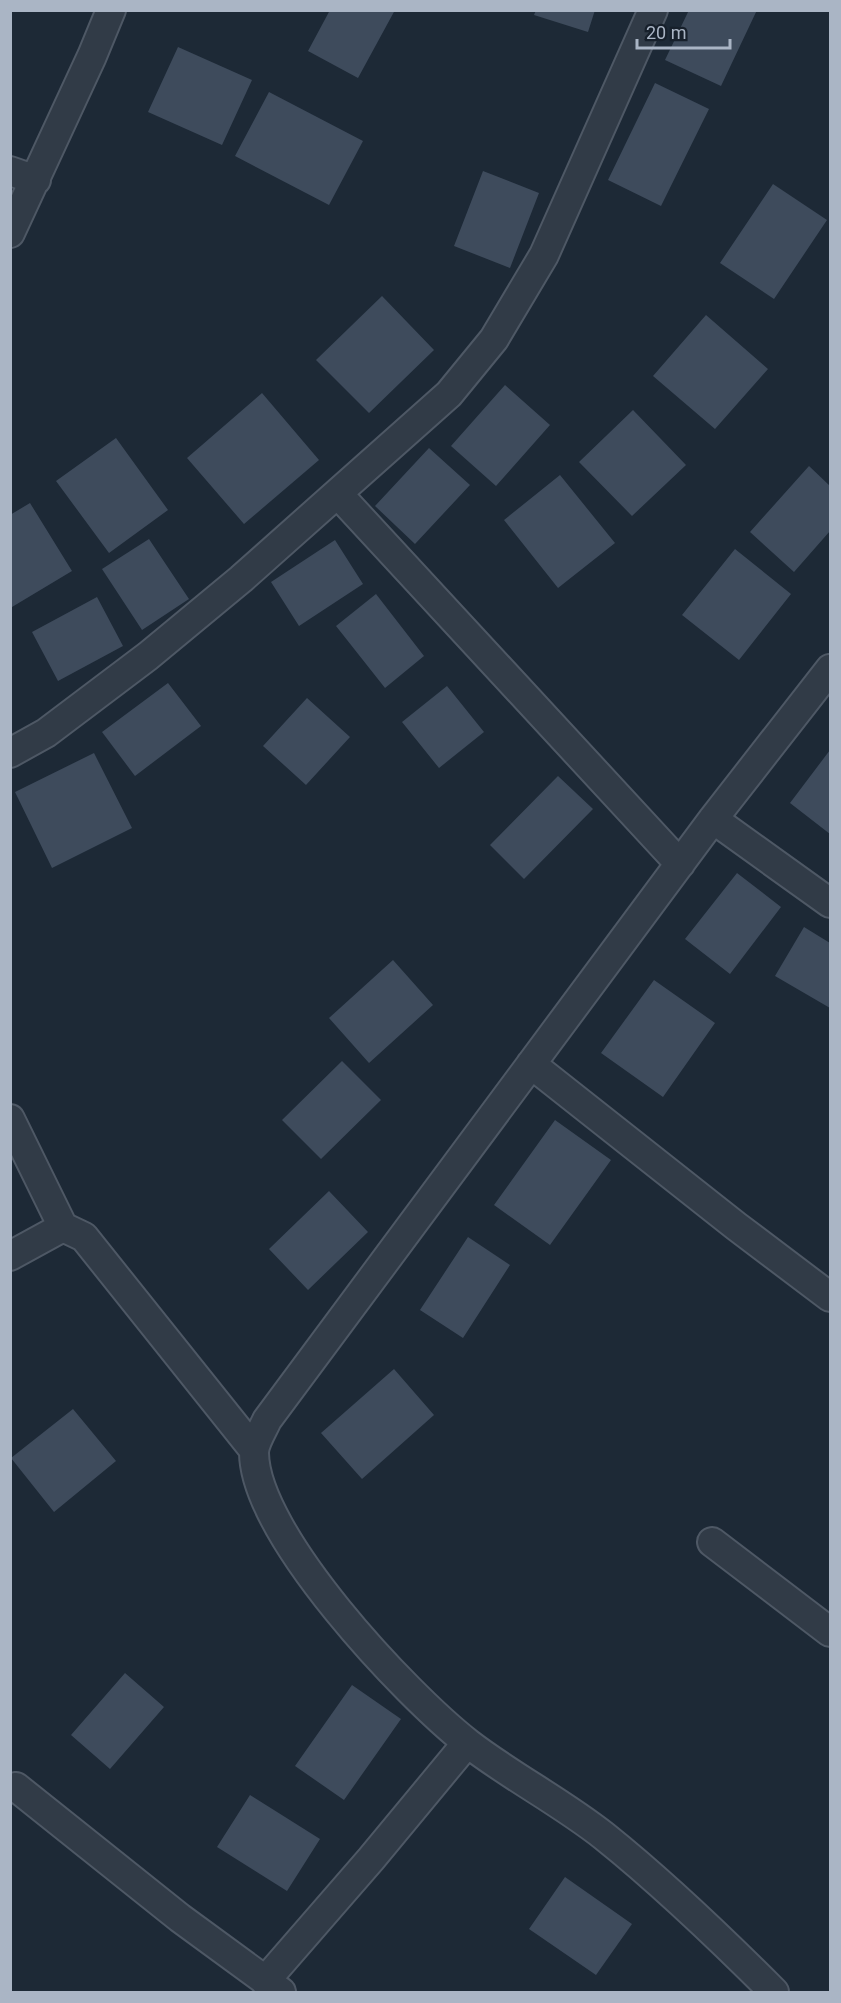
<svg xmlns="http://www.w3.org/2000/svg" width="841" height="2003" font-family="Roboto,sans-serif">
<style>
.building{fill:#3e4b5c}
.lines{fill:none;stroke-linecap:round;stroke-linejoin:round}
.minor-casing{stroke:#4e5865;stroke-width:32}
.minor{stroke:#313b47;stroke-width:28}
</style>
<rect width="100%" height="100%" fill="#1d2936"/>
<path class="building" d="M330,10H395L358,78L308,51Z
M536,10H595L588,32L534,15Z
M689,10H757L721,86L665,60Z
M178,47L252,80L222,145L148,112Z
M655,83L709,109L661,206L608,180Z
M269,92L363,141L329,205L235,156Z
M483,171L539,193L510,268L454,246Z
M773,184L827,220L774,299L720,263Z
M382,296L434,350L369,413L316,360Z
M706,315L768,369L715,429L653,376Z
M505,385L550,425L496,486L451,446Z
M262,393L319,460L244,524L187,458Z
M633,410L686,465L632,516L579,462Z
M116,438L168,510L109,553L56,481Z
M429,448L470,485L415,544L375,506Z
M809,466L830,486V531L794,572L750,532Z
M560,475L615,543L558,588L504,520Z
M30,503L72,571L12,607L10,515Z
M149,539L189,599L142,630L102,569Z
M335,540L363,584L299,626L271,582Z
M735,549L791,594L739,660L682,615Z
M376,594L424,656L385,688L336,626Z
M97,597L123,646L58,681L32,632Z
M168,683L201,726L135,776L102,732Z
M447,686L484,732L439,768L402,722Z
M307,698L350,737L306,785L263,746Z
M830,750V834L790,803Z
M94,753L132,828L52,868L15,792Z
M558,776L593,809L524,879L490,845Z
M737,873L781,907L730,974L685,939Z
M804,927L830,943V1008L775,976Z
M393,960L433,1005L369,1063L329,1018Z
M654,980L715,1023L663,1097L601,1053Z
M342,1061L381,1100L321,1159L282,1120Z
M555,1120L611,1160L550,1245L494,1205Z
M329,1191L368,1232L308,1290L269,1249Z
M468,1237L510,1265L463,1338L420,1310Z
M394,1369L434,1415L362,1479L321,1433Z
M73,1409L116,1461L54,1512L11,1458Z
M125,1673L164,1707L110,1769L71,1735Z
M352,1685L401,1719L344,1800L295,1766Z
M250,1795L320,1839L287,1891L217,1847Z
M565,1877L632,1924L596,1975L529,1929Z"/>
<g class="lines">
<defs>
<path id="minor" d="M10,171L36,180
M10,233L92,56L111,10
M338,494L680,864
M10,753L46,733L148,656L241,579L449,394L494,339L544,255L653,10
M713,819L830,903
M531,1064L736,1226L830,1297
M10,1119L63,1227L84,1237L254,1450
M10,1256L63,1227
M712,1542L830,1632
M16,1787L180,1918L281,1992
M265,1981L371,1859L467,1743
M774,1992C720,1938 664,1884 604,1836C561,1802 512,1777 469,1744C405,1694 255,1535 254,1453C254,1443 263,1429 267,1420L713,819L830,669"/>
</defs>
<use href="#minor" class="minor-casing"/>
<use href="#minor" class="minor"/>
</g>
<rect width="841" height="2003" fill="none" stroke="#aab5c5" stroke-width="24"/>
<path d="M637 39v9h93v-9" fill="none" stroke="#aab5c5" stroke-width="3"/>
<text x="646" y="39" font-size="18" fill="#aab5c5" stroke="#17202b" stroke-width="4.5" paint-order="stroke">20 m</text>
</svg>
